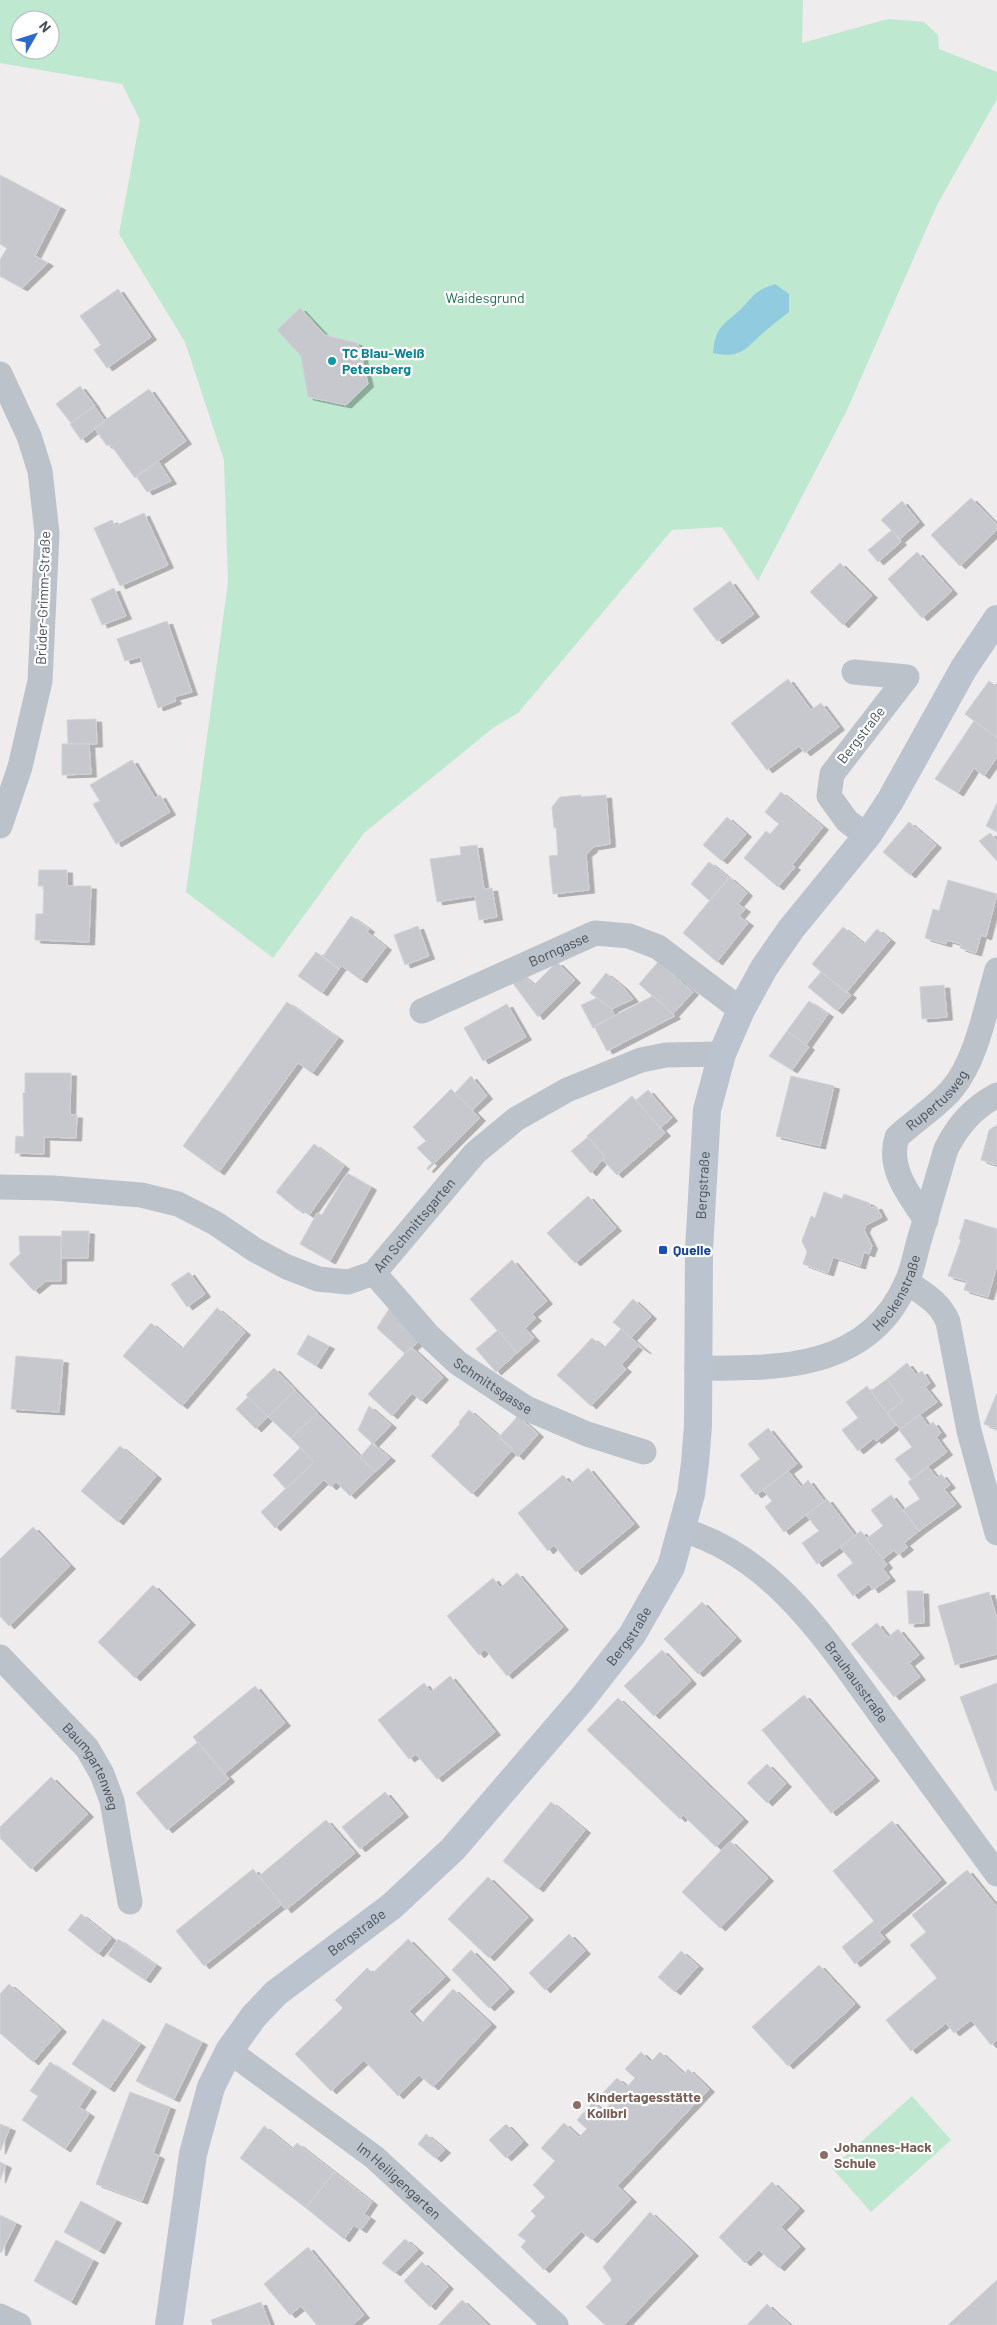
<svg xmlns="http://www.w3.org/2000/svg" width="997" height="2325" font-family="Barlow,sans-serif">
<style>
.green{fill:#bee8d0;fill-rule:evenodd}
.water{fill:#90cbe0}
.building{fill:#c7c8ce;stroke:#d0d2d7;filter:url(#shadow)}
.lines{fill:none;stroke-linecap:round;stroke-linejoin:round}
.street{stroke:#bbc2ca;stroke-width:25}
.secondary{stroke:#bbc3ce;stroke-width:28}
.culture-dot{fill:#0f9aa8;stroke:#fff;stroke-width:2}
.transit-dot{fill:#1a4fb4;stroke:#fff;stroke-width:2}
.education-dot{fill:#8d6e63;stroke:#fff;stroke-width:2}
.labels{text-anchor:middle;stroke-width:4.5;stroke-linejoin:round;paint-order:stroke}
.park-label{font-size:14px;fill:#216e4b;stroke:#fff}
.culture-label{font-size:14px;font-weight:bold;fill:#0d838f;stroke:#fff;text-anchor:start}
.street-label{font-size:14px;fill:#464e57;stroke:#fff}
.transit-label{font-size:14px;font-weight:bold;fill:#164399;stroke:#fff;text-anchor:start}
.education-label{font-size:14px;font-weight:bold;fill:#785e54;stroke:#fff;text-anchor:start}
</style>
<defs>
<filter id="shadow"><feDropShadow dx="5.5" dy="3" stdDeviation="0" flood-color="#0004"/></filter>
</defs>
<rect width="100%" height="100%" fill="#eeecec"/>
<path class="green" d="M0,0H803L802,43L888,19L924,22L938,35L939,49L997,72V99L937,205L846,412L758,581L722,527L672,530L518,713L493,728L364,833L273,958L186,892L228,582L224,460L185,342L119,234L140,120L122,84L0,63ZM20,20H50V50H20Z
M912,2096L951,2140L871,2212L832,2168Z"/>
<path class="water" d="M775,284L789,294V312C780,319 772,325 764,332C745,349 741,359 713,353C716,325 723,326 741,309C755,295 754,291 775,284Z"/>
<path class="building" d="M0,175L60,207L35,256L48,263L22,288L0,276V260L7,248L0,244Z
M118,289L151,337L107,368L94,350L101,345L80,316Z
M300,308L325,335L357,343L360,349L368,384L346,405L308,397L301,356L277,330Z
M80,386L95,406L71,423L56,404Z
M149,389L186,441L135,478L110,444L107,446L94,428Z
M94,406L105,421L81,440L70,424Z
M158,461L171,481L147,492L136,476Z
M971,498L997,525V530L960,566L931,535Z
M902,501L919,522L900,539L881,520Z
M144,513L168,565L120,586L94,528L112,520L115,526Z
M892,530L901,542L878,562L868,550Z
M917,552L952,591L922,618L888,579Z
M840,563L872,595L843,625L810,592Z
M730,581L754,614L717,641L693,609Z
M114,588L126,616L102,625L91,599Z
M167,621L192,692L174,697L176,701L158,708L140,657L125,661L117,639Z
M788,679L811,710L821,703L839,727L805,753L799,746L767,770L731,723Z
M989,681L997,687V738L965,714Z
M96,719L97,744H68L67,720Z
M974,721L997,738V757L984,776L974,768L958,793L935,779Z
M89,743L91,774L62,775V744Z
M132,760L155,798L160,795L170,812L116,844L93,804L100,801L90,785Z
M781,792L823,827L792,865L795,867L778,887L744,858L766,831L770,834L779,824L765,812Z
M581,795V797L606,795L610,844L592,847V849L586,854L589,890L553,894L549,856L558,855L556,827L554,828L552,807L560,797Z
M997,803V831L986,826Z
M727,817L746,834L722,861L703,845Z
M909,822L936,845L910,875L883,852Z
M990,833L997,841V861L979,841Z
M477,845L484,889L492,888L497,917L479,920L475,896L437,902L430,859L461,855L460,847Z
M709,862L729,878L710,901L691,884Z
M39,870H67V886H91L89,942L35,940L36,914H43L44,886H38Z
M729,877L747,893L738,904L745,909L739,916L748,923L717,962L683,933Z
M948,880L997,894L986,937L981,935L976,953L960,948L961,944L947,940L946,944L925,938L933,909L939,911Z
M351,916L369,929L367,932L386,947L361,980L342,966L339,969L323,956Z
M418,926L429,956L405,965L394,935Z
M843,927L864,944L877,929L890,940L846,993L812,964Z
M316,952L339,969L322,993L298,976Z
M557,962L575,980L538,1017L512,982L522,975L534,985Z
M658,962L693,992L673,1014L639,984Z
M821,972L851,995L837,1011L808,987Z
M606,973L623,987L633,999L612,1009L590,993Z
M944,985L947,1017L922,1019L920,987Z
M653,996L675,1016L607,1051L594,1026Z
M597,998L612,1009L614,1016L593,1028L581,1005Z
M809,1001L828,1014L806,1045L787,1031Z
M287,1002L338,1038L312,1073L298,1063L219,1172L183,1146Z
M507,1004L526,1037L483,1061L464,1028Z
M787,1031L809,1047L792,1070L769,1056Z
M25,1073H71L70,1115H77L76,1138L44,1137V1154L15,1153L16,1136L24,1137L23,1093H25Z
M471,1076L487,1096L472,1110L455,1093Z
M791,1076L834,1086L820,1146L776,1136Z
M451,1089L480,1118L428,1170L427,1168L432,1163L417,1148L426,1141L413,1127Z
M648,1090L672,1118L660,1128L636,1100Z
M632,1096L665,1133L617,1175L603,1160L605,1157L587,1136Z
M997,1125V1165L981,1160L989,1130Z
M588,1137L605,1157L591,1173L571,1151Z
M314,1144L344,1166L309,1215L300,1209L298,1210L276,1192Z
M347,1173L371,1187L330,1261L300,1244L317,1213L322,1215Z
M824,1192L842,1199L844,1194L869,1203L871,1208L876,1206L882,1217L866,1225L864,1230L872,1246L869,1254L864,1252L860,1266L833,1257L828,1273L803,1264L807,1252L802,1241L811,1216L815,1218Z
M588,1196L616,1228L575,1263L547,1233Z
M965,1219L997,1229V1265L988,1297L964,1290L967,1281L948,1276L961,1240L959,1239Z
M62,1231H89L88,1258H61Z
M19,1236H61V1281H46L34,1291L9,1264L20,1254Z
M512,1260L547,1301L532,1314L536,1318L525,1328L534,1338L517,1353L470,1299Z
M189,1272L205,1294L187,1307L171,1284Z
M633,1299L651,1316L631,1338L613,1322Z
M217,1308L245,1332L182,1406L123,1356L151,1323L182,1349Z
M389,1309L420,1340L405,1354L377,1328Z
M621,1329L646,1351L638,1346L621,1365L626,1369L591,1406L557,1375L592,1338L604,1348Z
M498,1330L517,1353L496,1372L476,1349Z
M308,1335L329,1346L316,1366L297,1354Z
M411,1347L443,1377L421,1401L412,1393L392,1416L368,1394Z
M16,1356L63,1360L59,1412L11,1409Z
M907,1363L916,1375L922,1371L930,1383L925,1387L937,1402L900,1429L887,1413L903,1401L887,1379Z
M274,1368L295,1390L268,1417L246,1395Z
M887,1379L903,1401L887,1413L871,1391Z
M867,1386L896,1425L876,1441L874,1438L858,1451L842,1430L858,1418L846,1402Z
M295,1390L317,1413L291,1438L268,1417Z
M997,1393V1429L984,1424Z
M248,1397L268,1417L256,1429L236,1409Z
M369,1406L391,1425L373,1444L358,1430Z
M469,1410L513,1449L472,1494L431,1456L460,1424L459,1422Z
M317,1413L375,1472L350,1496L336,1482L331,1487L324,1480L275,1528L261,1512L314,1462L291,1438Z
M920,1415L928,1426L933,1422L941,1433L936,1437L947,1452L911,1479L895,1459L912,1447L899,1430Z
M518,1416L538,1434L518,1457L499,1437Z
M768,1428L797,1464L756,1495L740,1475L760,1459L748,1444Z
M372,1443L390,1458L375,1472L360,1457Z
M120,1446L156,1476L118,1522L81,1491Z
M300,1448L314,1462L286,1489L273,1475Z
M928,1467L937,1478L941,1474L950,1485L944,1489L956,1504L919,1531L903,1510L920,1499L908,1482Z
M588,1468L634,1524L576,1572L554,1545L548,1551L518,1513L563,1475L570,1484Z
M788,1471L801,1487L808,1480L824,1501L784,1532L765,1507L772,1501L763,1490Z
M891,1495L919,1531L904,1543L908,1547L898,1555L894,1550L883,1559L866,1539L883,1526L871,1510Z
M827,1499L855,1536L817,1564L802,1543L819,1531L806,1515Z
M33,1527L70,1566L9,1626L0,1616V1559Z
M861,1531L887,1565L883,1569L890,1578L873,1590L869,1584L853,1596L837,1575L853,1563L840,1547Z
M517,1573L563,1627L507,1676L485,1649L479,1655L447,1616L493,1578L500,1588Z
M153,1585L190,1622L135,1678L98,1642Z
M907,1591H923L924,1623L909,1624Z
M989,1592L997,1619V1654L955,1665L938,1606Z
M702,1602L736,1638L698,1674L664,1639Z
M877,1623L888,1637L898,1629L919,1655L909,1663L920,1677L894,1697L851,1644Z
M662,1650L691,1681L654,1716L624,1686Z
M450,1676L495,1732L437,1779L416,1754L409,1759L378,1720L424,1683L431,1692Z
M997,1683V1790L995,1791L960,1697Z
M255,1686L285,1723L224,1774L193,1737Z
M804,1695L874,1778L831,1813L762,1730Z
M618,1698L743,1819L716,1847L683,1815L680,1819L587,1730Z
M198,1742L229,1779L167,1830L136,1793Z
M767,1764L786,1784L767,1803L747,1783Z
M51,1777L88,1814L31,1869L0,1838V1827Z
M385,1792L403,1814L360,1849L342,1827Z
M551,1802L585,1830L538,1889L503,1861Z
M326,1820L355,1853L286,1910L259,1876Z
M892,1821L941,1880L879,1932L885,1939L855,1964L842,1947L874,1921L833,1871Z
M730,1841L768,1878L720,1928L682,1892Z
M253,1869L282,1904L204,1966L176,1931Z
M967,1870L997,1907V2040L991,2045L971,2020L954,2033L946,2023L911,2051L886,2020L937,1978L910,1945L926,1932L912,1915Z
M488,1877L528,1917L489,1958L448,1919Z
M81,1914L111,1938L98,1954L68,1930Z
M569,1934L585,1951L545,1990L529,1973Z
M118,1939L156,1965L145,1980L108,1955Z
M408,1939L445,1977L409,2011L421,2024L453,1989L491,2024L433,2087L419,2075L398,2096L364,2060L331,2091L295,2054L343,2008L335,2000L367,1968L373,1973Z
M471,1950L509,1989L489,2008L452,1970Z
M681,1951L698,1966L675,1992L658,1977Z
M819,1965L855,2004L788,2066L752,2027Z
M9,1984L61,2029L33,2062L0,2033V1994Z
M103,2019L140,2044L109,2089L72,2064Z
M166,2023L202,2042L174,2099L136,2081Z
M641,2052L651,2062L660,2052L684,2074L688,2069L709,2089L617,2186L631,2199L592,2240L581,2231L544,2270L521,2247L526,2241L518,2235L536,2216L531,2211L545,2197L533,2185L555,2161L541,2148L564,2123L579,2137L587,2129L577,2120L593,2102L603,2111L610,2104L601,2095L617,2078L627,2087L635,2078L625,2069Z
M50,2062L91,2089L79,2107L89,2114L65,2149L22,2120L38,2096L30,2091Z
M130,2092L170,2107L153,2153L159,2156L142,2201L96,2184Z
M0,2124L10,2128L0,2151Z
M506,2124L523,2142L506,2158L489,2140Z
M264,2126L292,2149L297,2143L334,2172L306,2208L240,2158Z
M426,2134L445,2150L436,2159L418,2144Z
M0,2162L6,2165L0,2180Z
M334,2172L372,2202L364,2214L370,2218L361,2230L354,2225L344,2239L306,2208Z
M772,2182L799,2208L781,2227L800,2246L779,2268L759,2250L745,2263L719,2237Z
M81,2201L116,2220L99,2251L64,2232Z
M650,2212L693,2253L624,2325H605L586,2307L612,2280L603,2267Z
M0,2215L16,2223L1,2253L0,2252Z
M405,2239L418,2250L395,2273L382,2263Z
M56,2240L93,2260L71,2302L34,2281Z
M308,2247L364,2315L352,2325H317L301,2306L290,2315L264,2284Z
M422,2262L448,2286L430,2307L404,2281Z
M997,2280V2325H948Z
M462,2300L488,2325H438Z
M261,2302L270,2325H213L211,2320Z
M767,2304L774,2311L790,2325H747Z"/>
<g class="lines">
<g class="street">
<path d="M0,374L29,436L40,471L47,533L40,681L20,767L0,826"/>
<path d="M854,672L907,677L832,774L829,796L847,821L867,836"/>
<path id="s1" d="M422,1011L595,933L629,936L658,947L741,1010"/>
<path id="s2" d="M0,1187L53,1188L141,1195L178,1204L215,1223L255,1250L287,1267L318,1279L348,1282L374,1273L475,1153L516,1119L567,1090L641,1060L666,1055L722,1054"/>
<path id="s3" d="M926,1220C909,1195 887,1168 897,1137C914,1121 938,1106 952,1089C977,1060 986,1006 997,970"/>
<path id="s4" d="M374,1273L429,1336L458,1363L526,1408L587,1434L644,1452"/>
<path d="M907,1282C924,1294 940,1302 948,1322L969,1431L997,1533"/>
<path id="s5" d="M697,1368C778,1369 870,1370 907,1281C913,1269 915,1254 919,1241C928,1211 937,1180 946,1149C958,1125 973,1108 997,1095"/>
<path id="s6" d="M682,1530C776,1557 830,1646 885,1721C922,1772 960,1823 997,1874"/>
<path id="s7" d="M0,1657L87,1748L102,1774L112,1801L130,1902"/>
<path id="s8" d="M229,2051L374,2157L556,2325"/>
<path d="M0,2316L19,2325"/>
</g>
<path class="secondary" id="s9" d="M169,2325L193,2154L211,2087L229,2051L254,2016L276,1993L392,1906L453,1849L582,1699L632,1635L671,1567L691,1494L695,1463L698,1426L699,1250L707,1110L722,1054L741,1010L764,968L791,929L867,836L890,801L964,668L997,619"/>
</g>
<circle class="culture-dot" cx="332" cy="361" r="5"/>
<rect class="transit-dot" x="658" y="1245" width="10" height="10" rx="2.5"/>
<g class="education-dot">
<circle cx="577" cy="2105" r="5"/>
<circle cx="824" cy="2155" r="5"/>
</g>
<g class="labels">
<g class="park-label">
<text x="485" y="303">Waidesgrund</text>
</g>
<g class="culture-label">
<text x="342" y="358">TC Blau-Weiß<tspan x="342" dy="16">Petersberg</tspan></text>
</g>
<g class="street-label">
<text transform="translate(43 598) rotate(-88)" y="5">Brüder-Grimm-Straße</text>
<text transform="translate(861 735) rotate(-52)" y="5">Bergstraße</text>
<text dy="5" stroke="none"><textPath href="#s1" startOffset="150">Borngasse</textPath></text>
<text dy="5" stroke="none"><textPath href="#s3" startOffset="146">Rupertusweg</textPath></text>
<text dy="5" stroke="none"><textPath href="#s9" startOffset="1328">Bergstraße</textPath></text>
<text dy="5" stroke="none"><textPath href="#s2" startOffset="459">Am Schmittsgarten</textPath></text>
<text dy="5" stroke="none"><textPath href="#s5" startOffset="229">Heckenstraße</textPath></text>
<text dy="5" stroke="none"><textPath href="#s4" startOffset="165">Schmittsgasse</textPath></text>
<text dy="5" stroke="none"><textPath href="#s9" startOffset="862">Bergstraße</textPath></text>
<text dy="5" stroke="none"><textPath href="#s6" startOffset="236">Brauhausstraße</textPath></text>
<text dy="5" stroke="none"><textPath href="#s7" startOffset="144">Baumgartenweg</textPath></text>
<text dy="5" stroke="none"><textPath href="#s9" startOffset="458">Bergstraße</textPath></text>
<text dy="5" stroke="none"><textPath href="#s8" startOffset="214">Im Heiligengarten</textPath></text>
</g>
<g class="transit-label">
<text x="673" y="1255">Quelle</text>
</g>
<g class="education-label">
<text x="587" y="2102">Kindertagesstätte<tspan x="587" dy="16">Kolibri</tspan></text>
<text x="834" y="2152">Johannes-Hack<tspan x="834" dy="16">Schule</tspan></text>
</g>
</g>
<g transform="translate(35 35) rotate(51)"><circle r="24" fill="#ffffff" stroke="#b5b8bc"/>
<path d="M0-4L9 19L0 12L-9 19Z" fill="#2d69c7"/>
<text y="-8" font-size="14" font-weight="bold" text-anchor="middle" fill="#464e57">N</text>
</g>
</svg>
